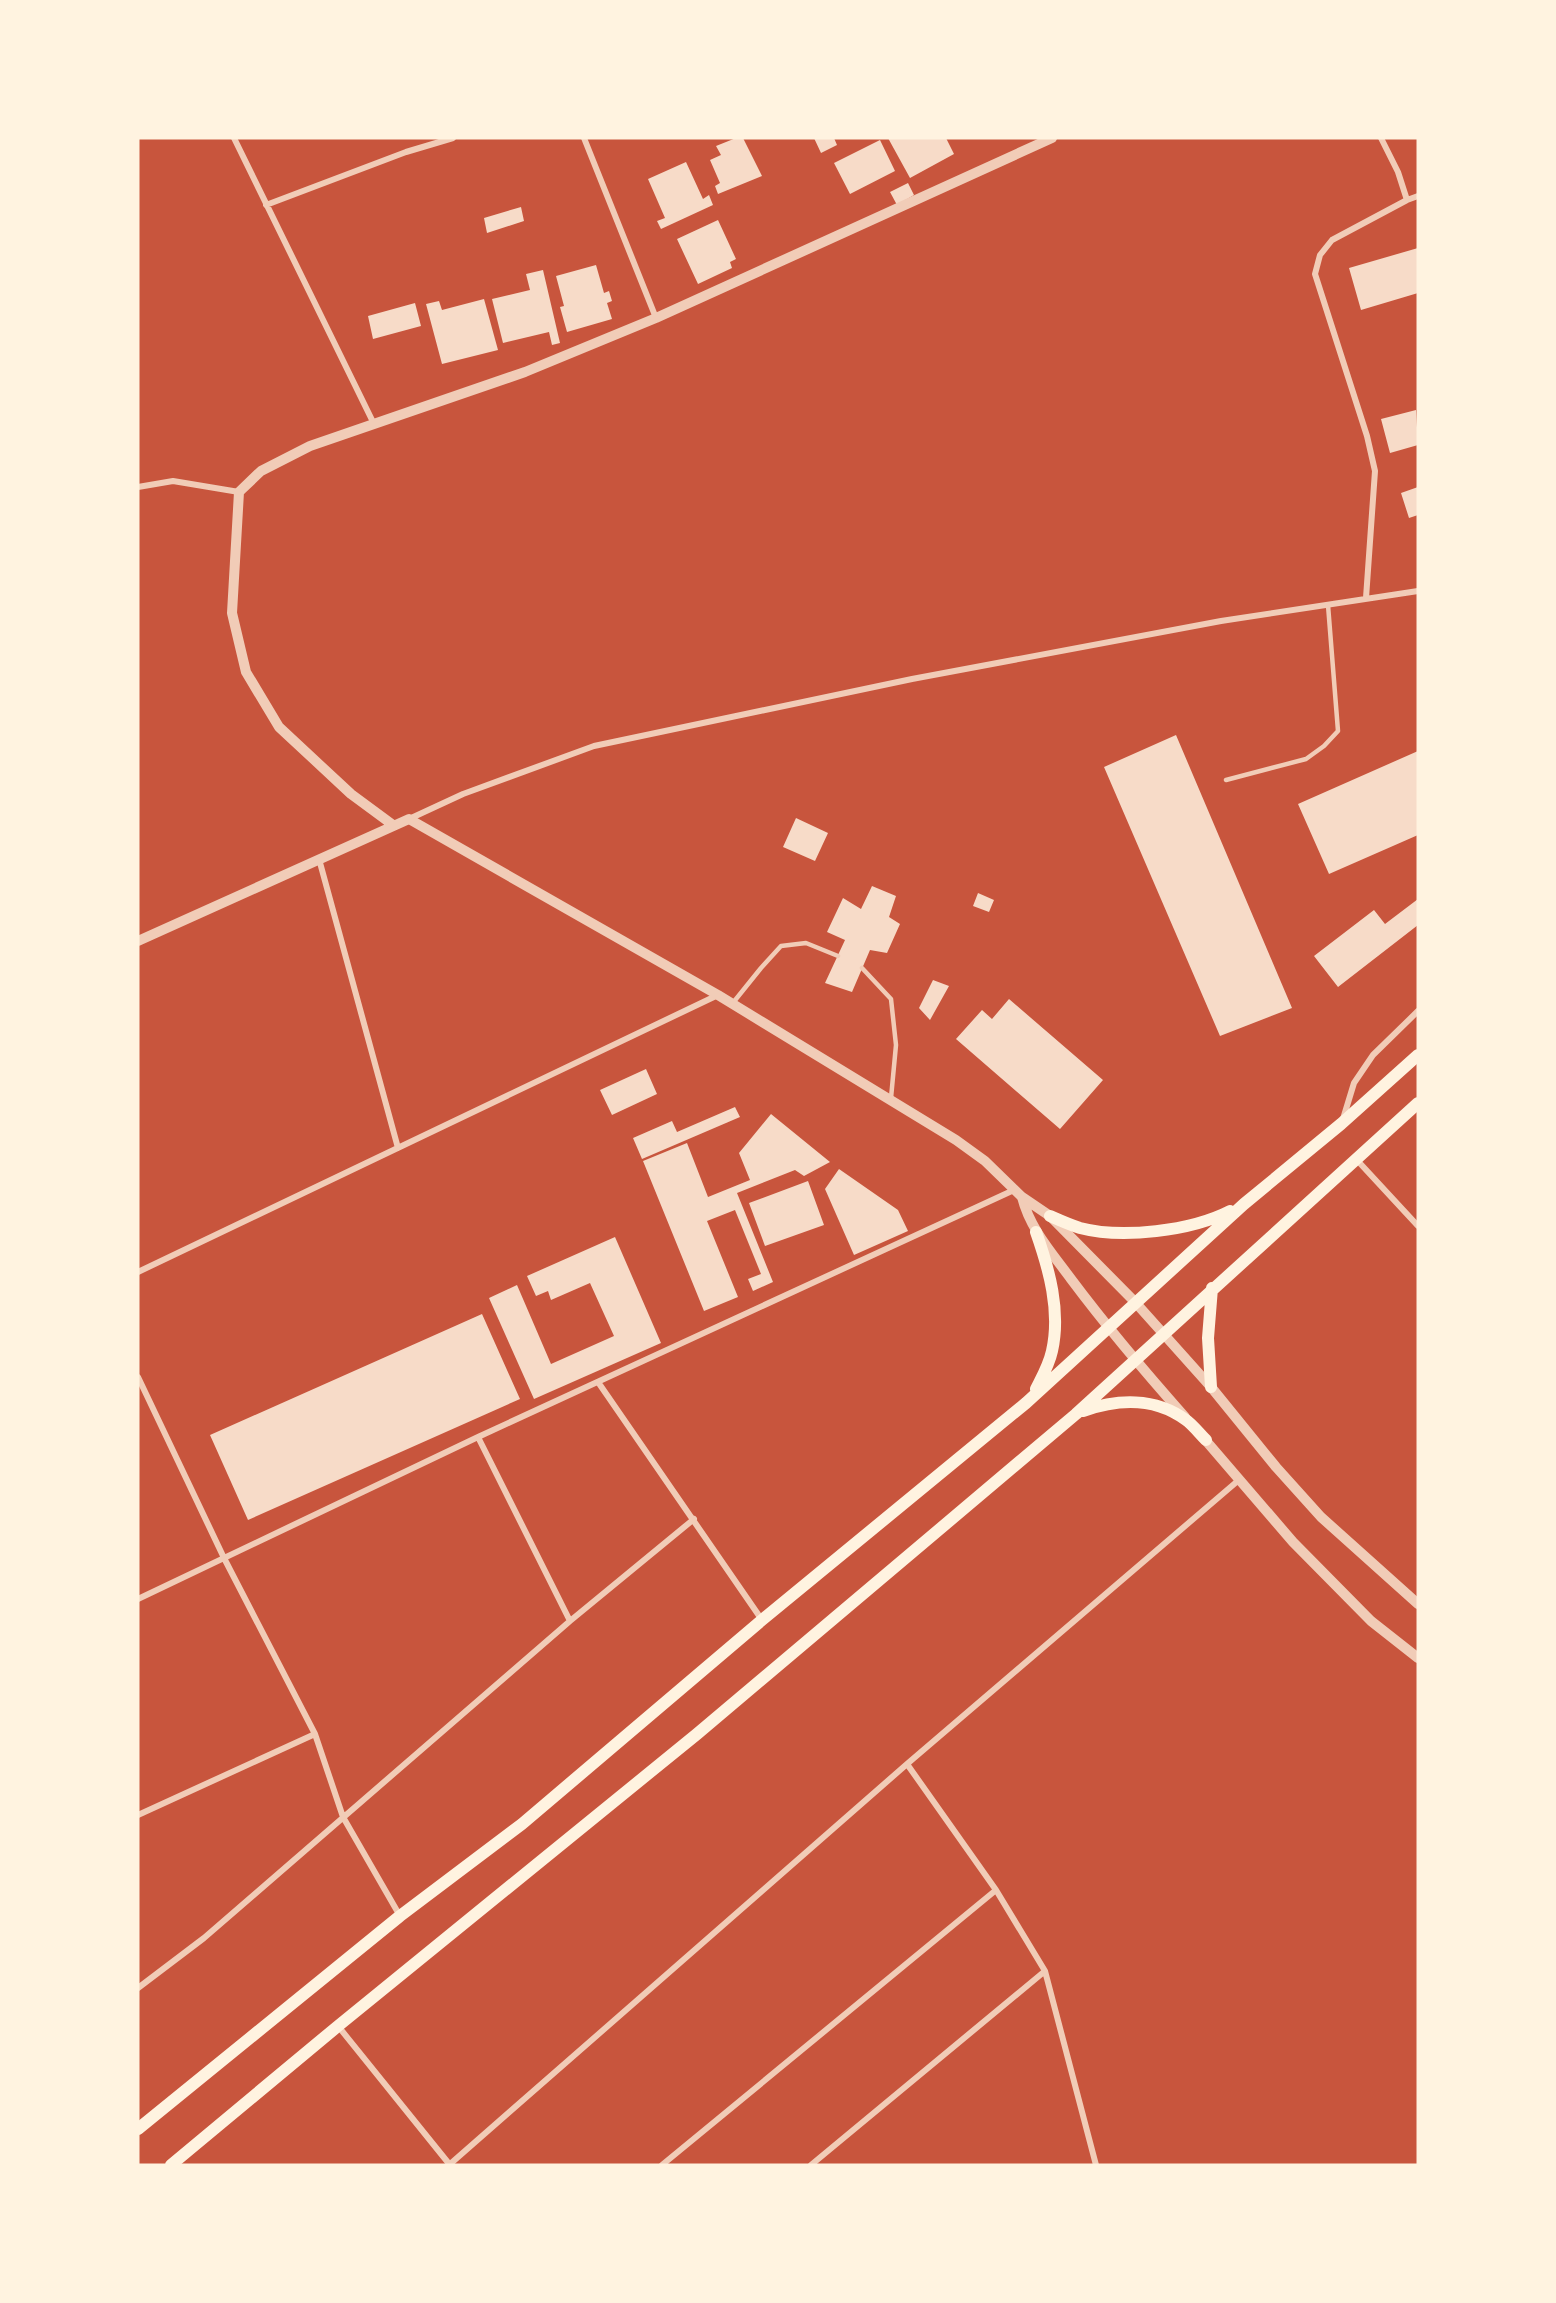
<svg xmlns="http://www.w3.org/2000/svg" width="1556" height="2303" font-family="'Space Grotesk',sans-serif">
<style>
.building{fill:#f7dbc8}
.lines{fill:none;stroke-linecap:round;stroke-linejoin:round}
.service{stroke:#f1ccb7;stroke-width:4.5}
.minor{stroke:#f1ccb7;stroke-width:6}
.tertiary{stroke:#f1ccb7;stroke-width:10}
.secondary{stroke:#fff3e0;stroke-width:12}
</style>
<rect width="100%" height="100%" fill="#c8553d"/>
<path class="building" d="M736,138H743L762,176L718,194L715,186L720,183L710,160L721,155L716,146Z
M814,138H834L837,145L821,153Z
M888,138H946L954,154L910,178Z
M880,140L895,171L850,194L834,163Z
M686,162L703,199L709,195L713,205L661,229L657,221L665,218L648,179Z
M908,183L914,195L897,205L890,192Z
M521,207L524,221L487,233L484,218Z
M718,220L736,259L730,262L732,268L698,284L677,239Z
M1418,248V293L1361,310L1349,268Z
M596,265L604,293L609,291L612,301L607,303L612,319L567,332L560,307L564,306L556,276Z
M543,270L560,343L552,345L549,332L503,343L492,299L530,290L526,274Z
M484,299L498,350L442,364L426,304L439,301L442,310Z
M415,303L421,326L373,339L368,316Z
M1416,410L1418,445L1390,453L1381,419Z
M1418,487V515L1409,518L1401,493Z
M1176,735L1292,1008L1220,1036L1104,767Z
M1418,751V835L1329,874L1298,804Z
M796,818L828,833L815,861L783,847Z
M872,886L896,896L889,917L900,924L887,953L870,950L852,992L825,983L845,940L827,932L843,898L861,909Z
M978,893L994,900L989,912L973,906Z
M1418,899V925L1338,987L1314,956L1374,910L1385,924Z
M933,980L949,986L930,1020L919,1008Z
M1009,999L1103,1080L1060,1129L956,1039L982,1010L992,1019Z
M646,1069L657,1094L612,1115L600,1090Z
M735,1107L740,1117L642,1159L633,1138L672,1121L677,1132Z
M771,1114L830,1162L804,1176L795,1170L737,1193L773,1282L753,1291L748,1279L761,1274L735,1210L707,1221L738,1297L704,1311L643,1161L687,1143L708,1197L750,1180L739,1153Z
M839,1169L898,1210L908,1231L854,1255L825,1189Z
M808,1181L824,1225L765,1246L749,1203Z
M615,1237L661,1343L534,1399L489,1298L517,1285L551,1364L614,1336L590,1283L551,1300L548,1291L536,1296L527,1276Z
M482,1314L520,1399L248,1520L210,1435Z"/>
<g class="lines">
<path class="service" d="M1226,780L1306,759L1324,746L1338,731L1328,605
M862,968L891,999L896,1045L891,1098
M732,1004L761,968L781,946L806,943L838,956"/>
<path class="minor" d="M234,138L374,424
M584,138L656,318
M1381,138L1398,172L1407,200L1418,196
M266,205L406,152L453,138
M138,487L173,481L239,492
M1366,598L1375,471L1367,436L1315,274L1320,255L1332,240L1407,200
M409,819L463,794L594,746L912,679L1221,621L1418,591
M319,859L398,1148
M1343,1119L1354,1083L1373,1055L1418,1011
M1356,1159L1418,1226
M138,1272L718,995
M138,1377L224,1558L315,1734L343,1817L400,1916
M598,1382L762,1620
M478,1437L570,1621
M138,1599L478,1437L1014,1190
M138,1815L315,1734
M1045,1971L1096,2165
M138,1988L204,1938L570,1621L694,1519
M338,2026L450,2165
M449,2165L907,1764L1240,1479
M662,2165L996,1890L907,1764
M811,2165L1045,1971L996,1890"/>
<path class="tertiary" d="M393,825L351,794L279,727L246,672L232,613L239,492L261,471L310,446L525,372L656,318L1052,138
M138,941L409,819L718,995L956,1140L985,1161L1022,1197L1050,1216L1135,1302L1211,1387L1276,1467L1321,1517L1418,1604
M1022,1197C1030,1229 1052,1253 1071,1279C1107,1327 1145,1372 1185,1417
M1201,1435L1293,1542L1371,1621L1418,1658"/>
<path class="secondary" d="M1050,1216C1059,1220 1070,1225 1080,1228C1122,1239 1191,1231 1230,1211
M1211,1387L1208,1338L1212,1288
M1036,1389C1042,1377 1049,1365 1052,1351C1061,1311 1049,1269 1036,1232
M1083,1411C1117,1399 1155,1397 1186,1420C1193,1425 1199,1433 1206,1440
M138,2129L400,1916L522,1824L762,1620L1026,1403L1244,1204L1341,1124L1418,1055
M171,2165L338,2026L697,1734L1076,1414L1418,1103"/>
</g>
<rect width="1556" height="2303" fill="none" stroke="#fff3e0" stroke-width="279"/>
</svg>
